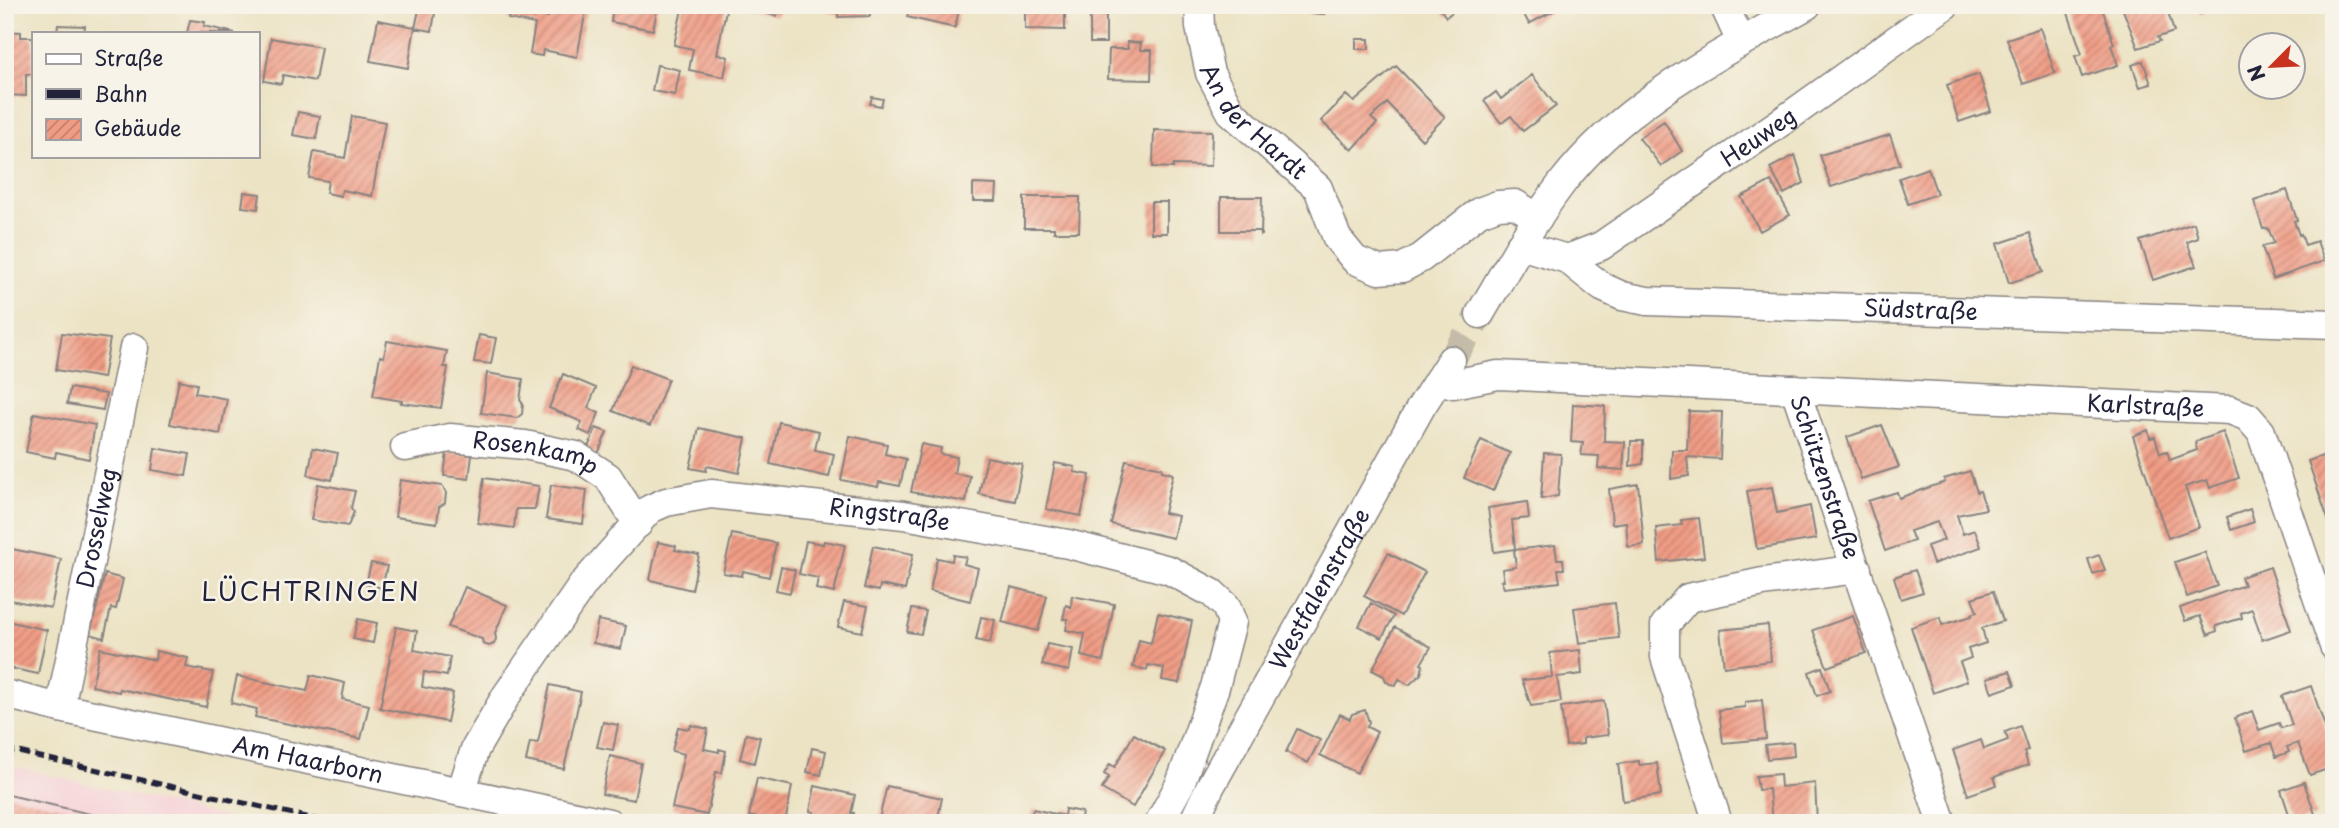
<svg xmlns="http://www.w3.org/2000/svg" width="2339" height="828" font-family="'Playpen Sans',sans-serif">
<style>
.built{fill:#f6cfd6}
.building{fill:url(#building-hatch)}
.lines{fill:none;stroke-linecap:round;stroke-linejoin:round}
.minor-tunnel{stroke:#c4bca9;stroke-width:28;stroke-dasharray:28 14;stroke-linecap:butt}
.minor-casing{stroke:#878280;stroke-width:31}
.minor{stroke:#fff;stroke-width:28}
.rail{stroke:#22223b;stroke-width:5;stroke-dasharray:10 5;stroke-linecap:butt}
.labels{text-anchor:middle;stroke-width:5;stroke-linejoin:round;paint-order:stroke}
.street-label{font-size:23px;fill:#22223b;stroke:#f7f3e8}
.quarter-label{font-size:26px;letter-spacing:2px;fill:#22223b;stroke:#f7f3e8}
</style>
<defs>
<pattern id="building-hatch" width="6" height="6" patternUnits="userSpaceOnUse" patternTransform="scale(1.75)"><rect width="6" height="6" fill="#f09c85"/><path d="M-1 1l2-2M0 6l6-6M5 7l2-2" fill="none" stroke="#c27f6e"/></pattern>
</defs>
<rect width="100%" height="100%" fill="#f7f3e8"/>
<filter id="ink" filterUnits="userSpaceOnUse"><feTurbulence type="fractalNoise" baseFrequency=".0143" numOctaves="2"/><feDisplacementMap in="SourceGraphic" scale="14" xChannelSelector="R" yChannelSelector="G"/><feConvolveMatrix kernelMatrix="1 2 1 2 8 2 1 2 1" color-interpolation-filters="sRGB"/></filter>
<filter id="wash" filterUnits="userSpaceOnUse"><feTurbulence type="fractalNoise" baseFrequency=".00686" numOctaves="4" result="noise"/><feDisplacementMap in="SourceGraphic" scale="28" xChannelSelector="R" yChannelSelector="G"/><feGaussianBlur stdDeviation="1.57" result="paint"/><feColorMatrix in="noise" values="0 0 0 0 0 0 0 0 0 0 0 0 0 0 0 0 0 1.4 0 .05"/><feComposite in="paint" operator="in"/></filter>
<g filter="url(#wash)">
<rect width="100%" height="100%" fill="#ece3c4"/>
<path class="built" d="M5,764L249,823H5Z"/>
<g id="blocks">
<path class="building" d="M420,5L436,7L432,31L415,28Z
M511,5H538L537,14L548,17L551,5H587L577,57L543,50L542,56L530,54L535,24L508,19Z
M613,5H658L653,30L611,22Z
M683,5H727L717,54L728,57L724,77L689,70L693,49L674,45Z
M732,5H780L777,16Z
M829,5H870V16L838,17V13L829,12Z
M910,5H960L955,28L907,17Z
M1010,5H1065V30L1025,29V9H1010Z
M1263,5H1325L1324,14L1263,11Z
M1437,5H1461L1446,17Z
M1519,5H1552L1555,10L1529,24Z
M2080,5H2101L2114,44L2111,45L2118,65L2082,77L2075,56L2082,54L2067,10Z
M2121,5H2166L2174,32L2158,37L2160,41L2138,48Z
M2197,5H2213L2214,9L2200,14Z
M1090,13H1106V43H1090Z
M190,20L205,22L204,26L235,33H187Z
M378,20L415,27L408,68L370,61Z
M58,25L85,26L84,33H57Z
M2040,28L2055,73L2023,84L2007,39Z
M5,31L21,32V37H33V74H26V96L5,95Z
M271,38L321,47L315,81L283,75L281,84L264,81Z
M1356,39H1369V49H1356Z
M1127,42L1141,43L1140,50H1152L1151,80L1108,79L1109,49H1128Z
M2143,61L2151,84L2140,87L2132,65Z
M657,65L680,70L675,95L652,91Z
M1396,66L1445,117L1422,140L1387,103L1371,118L1377,123L1352,150L1321,121L1346,95L1354,102Z
M1979,74L1991,111L1959,122L1947,85Z
M1532,75L1556,106L1523,131L1511,116L1501,123L1484,101L1496,92L1501,99Z
M872,97L883,99L881,106L870,104Z
M298,112L320,116L316,139L293,135Z
M352,116L385,122L372,196L342,190L341,196L326,193L328,181L309,178L314,152L345,158Z
M1664,121L1682,151L1661,166L1639,138Z
M1154,130L1212,131L1211,166L1173,165V168L1153,167Z
M1890,135L1900,164L1831,187L1820,155Z
M1795,155L1804,183L1784,194L1770,168Z
M1928,168L1937,194L1908,204L1899,178Z
M1771,181L1790,215L1760,231L1741,197Z
M973,184L997,185L996,201H973Z
M2287,190L2297,220L2294,221L2299,235L2301,234L2305,245L2317,241L2324,261L2273,279L2262,247L2274,243L2268,228L2263,229L2254,201Z
M244,192L260,194L258,209L242,207Z
M1024,197H1080L1079,232H1054V228H1024Z
M1221,197H1262L1261,236L1259,231H1221Z
M1151,202H1167V233H1151Z
M2194,223L2198,238L2187,242L2196,266L2153,280L2140,241Z
M2030,233L2043,272L2009,283L1997,244Z
M62,333L110,339L103,378L56,370Z
M479,335L496,338L491,364L474,362Z
M387,341L447,351L444,367H448L441,408L401,403L402,401L373,396L380,356L384,357Z
M631,365L668,379L650,426L613,411Z
M487,373L523,379L520,400L523,404L522,414L517,418L481,413Z
M563,374L596,388L588,408L599,413L590,435L579,430L582,422L549,408Z
M179,380L197,384L195,393L227,399L220,434L170,424Z
M70,388L106,394L103,410L67,404Z
M1573,404L1605,406L1604,441L1625,442L1623,470L1598,468L1599,456L1581,455L1583,443L1571,442Z
M1689,411L1722,412L1720,459L1687,457L1689,476L1671,479L1672,450H1687Z
M34,413L95,425L89,459L56,452L55,458L26,452Z
M779,422L819,431L815,450L834,454L829,477L770,464Z
M1882,425L1899,467L1861,479L1847,437Z
M596,428L607,432L598,454L587,450Z
M699,428L746,438L739,473L707,466L706,471L690,468Z
M2148,430L2150,438L2155,437L2160,453L2167,451L2170,460L2197,450L2195,442L2223,432L2239,478L2210,488L2207,480L2185,487L2199,527L2168,538L2133,436Z
M850,436L887,444L885,454L906,459L900,486L879,482L878,487L841,480Z
M1481,440L1510,453L1493,491L1464,478Z
M1631,441H1643V464L1630,466Z
M921,444L941,448L940,454L957,457L954,473L970,476L966,502L911,492Z
M155,448L190,454L186,476L152,470Z
M313,448L338,453L332,480L308,475Z
M447,452L472,455L469,479L444,476Z
M2334,452V534H2333L2308,461Z
M1544,453L1561,454L1558,496L1541,499Z
M987,457L1022,464L1015,501L979,494Z
M1126,460L1162,468V471L1173,474L1164,513L1178,516L1173,538L1111,524Z
M1055,463L1075,467L1074,472L1090,475L1081,516L1046,509Z
M1970,471L1977,492L1980,491L1986,509L1957,515L1963,534L1975,530L1981,547L1933,564L1927,546L1944,540L1937,522L1910,531L1914,541L1885,551L1868,501L1897,492L1899,498L1945,482L1944,479Z
M484,478L539,486L535,509H516L514,528L478,523Z
M400,480L442,486L446,492L445,503L439,507L437,523L395,517Z
M318,484L355,491L351,508L354,512L348,526L311,520Z
M1638,484L1644,545L1628,547L1626,522L1612,524L1609,489Z
M551,485L587,490L583,524L546,519Z
M1772,487L1777,513L1810,506L1816,539L1757,549L1747,491Z
M1527,502L1529,518L1512,520L1515,549L1494,552L1488,508Z
M2250,509L2254,522L2231,530L2227,517Z
M1699,518L1704,557L1659,562L1656,528L1682,525L1681,520Z
M732,534L776,543L769,577L743,571L742,576L723,573Z
M806,541L823,544L824,541L845,545L834,593L816,589L818,578L799,574Z
M658,542L676,546L675,550L699,555L692,590L650,580Z
M1555,545L1557,559H1563L1564,569H1558L1560,582L1504,588L1501,581H1504L1502,569L1516,567L1514,550Z
M873,546L913,554L905,590L880,585L879,591L864,588Z
M12,549L61,559L51,608L5,599V584Z
M2205,552L2217,586L2187,597L2175,562Z
M1388,553L1425,572L1401,616L1364,596Z
M953,555L966,557L964,564L978,568L970,601L930,591L937,558L952,561Z
M2099,555L2105,570L2093,574L2088,559Z
M371,563L387,566L382,588L366,584Z
M781,567L795,570L790,593L776,590Z
M2270,567L2291,630L2262,640L2252,609L2241,613L2242,618L2216,626L2217,631L2208,635L2200,616L2185,621L2180,608L2244,585L2241,577Z
M1915,570L1923,592L1901,599L1894,577Z
M105,574L123,579L116,609L111,608L104,638L90,634Z
M465,587L507,605L495,633L496,639L494,644L489,646L483,644L482,639L448,627Z
M1011,587L1047,596L1038,631L1002,622Z
M1993,591L2003,621L1982,628L1986,643L1968,649L1971,658L1960,662L1967,681L1933,693L1911,627L1940,617L1942,625L1972,616L1971,614L1977,612L1972,598Z
M1072,596L1114,604L1103,661L1081,656L1085,634L1066,630L1068,619H1063L1066,605L1071,607Z
M844,602L868,606L862,632L838,627Z
M1371,603L1394,616L1382,638L1359,626Z
M1615,603L1619,638L1579,643L1574,608Z
M912,609L926,611L921,634L907,632Z
M5,613H9L7,621L47,630L38,674L5,667L9,637L5,636Z
M1158,613L1192,621L1179,683L1162,680L1164,668L1148,665L1147,670L1133,667L1139,640L1151,643Z
M1853,616L1866,653L1827,667L1813,630Z
M981,617L995,620L990,643L976,640Z
M358,619L377,623L373,643L353,639Z
M598,620L626,626L621,649L593,643Z
M1768,625L1771,661L1724,667L1720,630Z
M396,627L417,631L414,650L450,657L447,676L424,672L422,687L453,693L447,722L380,708Z
M1395,627L1431,647L1421,664L1423,665L1421,674L1409,685L1399,679L1396,685L1390,684L1386,681L1384,676L1372,670Z
M1047,644L1073,649L1069,671L1042,665Z
M100,648L155,660L156,651L188,658L186,667L213,672L206,707L120,689L119,692L92,686Z
M1580,650L1582,674L1557,677L1561,702L1531,706L1522,680L1552,677L1550,653Z
M1822,667L1830,691L1817,696L1809,672Z
M2010,671L2015,685L1992,693L1987,678Z
M311,675L345,683L342,699L369,705L361,739L255,717L257,709L231,703L237,676L307,691Z
M550,685L581,692L564,769L526,761L530,742L538,743Z
M2311,686L2334,753V767L2310,775L2298,743L2287,747L2289,752L2276,757L2271,743L2246,751L2235,718L2252,711L2259,730L2279,723L2281,728L2292,725L2282,696Z
M1762,700L1766,739L1723,743L1719,710L1745,707V702Z
M1604,701L1608,735L1583,738V744L1566,746L1561,707Z
M1365,710L1369,722L1367,727L1377,732L1357,773L1320,755L1340,714L1350,719L1352,714Z
M603,722L618,725L613,750L597,747Z
M691,725L708,729L704,749L719,752V749L726,751L722,773L716,772L707,815L672,808L684,754L672,751L678,727L690,729Z
M2020,726L2028,750L2024,751L2028,765L1994,777L1997,785L1968,795L1953,750L1981,740L1984,749L2008,740L2005,732Z
M1297,729L1320,740L1308,763L1286,752Z
M746,734L760,737L754,763L740,759Z
M1134,734L1165,751L1133,807L1102,789L1109,777L1104,774L1110,764L1115,767Z
M1793,742L1794,756L1767,759L1765,745Z
M812,748L826,751L821,775L807,772Z
M610,756L641,763L634,800L602,794Z
M1639,761V765L1657,763L1661,795L1623,801L1618,764Z
M1780,774L1781,787L1815,783L1817,823H1772L1769,789L1758,790L1756,776Z
M757,778L792,786L785,823L749,816Z
M2304,782L2316,817L2292,823L2281,790Z
M815,786L855,795L851,813H854L852,823H812L814,812L810,811Z
M887,786L942,798L937,822L915,817L914,823H878Z
M5,794L124,822V823H5Z
M1033,809L1064,816L1065,809L1082,812L1080,823H1030Z"/>
</g>
</g>
<g filter="url(#ink)">
<use href="#blocks" fill-opacity="0" stroke="#878280" stroke-width="2"/>
<g class="lines">
<path class="minor-tunnel" d="M1451,360L1480,314"/>
<defs>
<g id="minor">
<path id="s1" d="M1199,5L1200,27L1210,73L1231,112L1318,188L1337,238L1355,260L1379,270L1402,268L1421,258L1479,212L1498,205L1515,204L1538,218"/>
<path d="M1724,5L1741,42"/>
<path id="s2" d="M1520,245L1567,259L1602,287L1622,296L1647,301L2334,324"/>
<path id="s3" d="M1567,259L1601,246L1791,115L1945,5"/>
<path d="M1480,314C1506,270 1531,224 1562,183C1625,101 1720,55 1807,5"/>
<path id="s4" d="M1439,379L1453,384L1498,375L2230,410L2248,417L2261,432L2334,646"/>
<path id="s5" d="M1795,389L1942,823"/>
<path id="s6" d="M405,447L450,438L525,445L576,456L608,477L638,524"/>
<path id="s7" d="M5,694L60,708L609,823"/>
<path id="s8" d="M60,708L134,348"/>
<path id="s9" d="M461,792L475,749L506,696L584,583L650,509L666,502L711,494L904,515L1068,544L1169,570L1212,593L1226,606L1232,622L1215,687L1180,784L1159,823"/>
<path id="s10" d="M1193,823L1210,787L1421,407L1451,360"/>
<path d="M1718,823L1665,657V625L1688,598L1763,582L1857,569"/>
</g>
</defs>
<use href="#minor" class="minor-casing"/>
<use href="#minor" class="minor"/>
<path class="rail" d="M5,749L333,823"/>
</g>
</g>
<g class="labels">
<g class="street-label">
<text dy="8" stroke="none"><textPath href="#s1" startOffset="135">An der Hardt</textPath></text>
<text dy="8" stroke="none"><textPath href="#s3" startOffset="228">Heuweg</textPath></text>
<text dy="8" stroke="none"><textPath href="#s2" startOffset="415">Südstraße</textPath></text>
<text dy="8" stroke="none"><textPath href="#s4" startOffset="709">Karlstraße</textPath></text>
<text dy="8" stroke="none"><textPath href="#s6" startOffset="133">Rosenkamp</textPath></text>
<text dy="8" stroke="none"><textPath href="#s5" startOffset="93">Schützenstraße</textPath></text>
<text dy="8" stroke="none"><textPath href="#s9" startOffset="586">Ringstraße</textPath></text>
<text dy="8" stroke="none"><textPath href="#s8" startOffset="184">Drosselweg</textPath></text>
<text dy="8" stroke="none"><textPath href="#s10" startOffset="266">Westfalenstraße</textPath></text>
<text dy="8" stroke="none"><textPath href="#s7" startOffset="310">Am Haarborn</textPath></text>
</g>
<g class="quarter-label">
<text x="311" y="601">LÜCHTRINGEN</text>
</g>
</g>
<rect width="2339" height="828" fill="none" stroke="#f7f3e8" stroke-width="28"/>
<rect x="32" y="32" width="228" height="126" fill="#f7f3e8" stroke="#a29fa3" stroke-width="2"/>
<rect x="46" y="54" width="35" height="10" fill="#ffffff" stroke="#a29fa3" stroke-width="2"/>
<text x="94" y="66" font-size="21" fill="#22223b">Straße</text>
<rect x="46" y="89" width="35" height="10" fill="#22223b" stroke="#a29fa3" stroke-width="2"/>
<text x="94" y="102" font-size="21" fill="#22223b">Bahn</text>
<rect x="46" y="119" width="35" height="21" fill="url(#building-hatch)" stroke="#a29fa3" stroke-width="2"/>
<text x="94" y="136" font-size="21" fill="#22223b">Gebäude</text>
<g transform="translate(2272 66) rotate(246)"><circle r="33" fill="#f7f3e8" stroke="#a29fa3" stroke-width="2"/>
<path d="M0-5L12 26L0 18L-12 26Z" fill="#c8321e"/>
<text y="-10" font-size="19" font-weight="bold" text-anchor="middle" fill="#22223b">N</text>
</g>
</svg>
